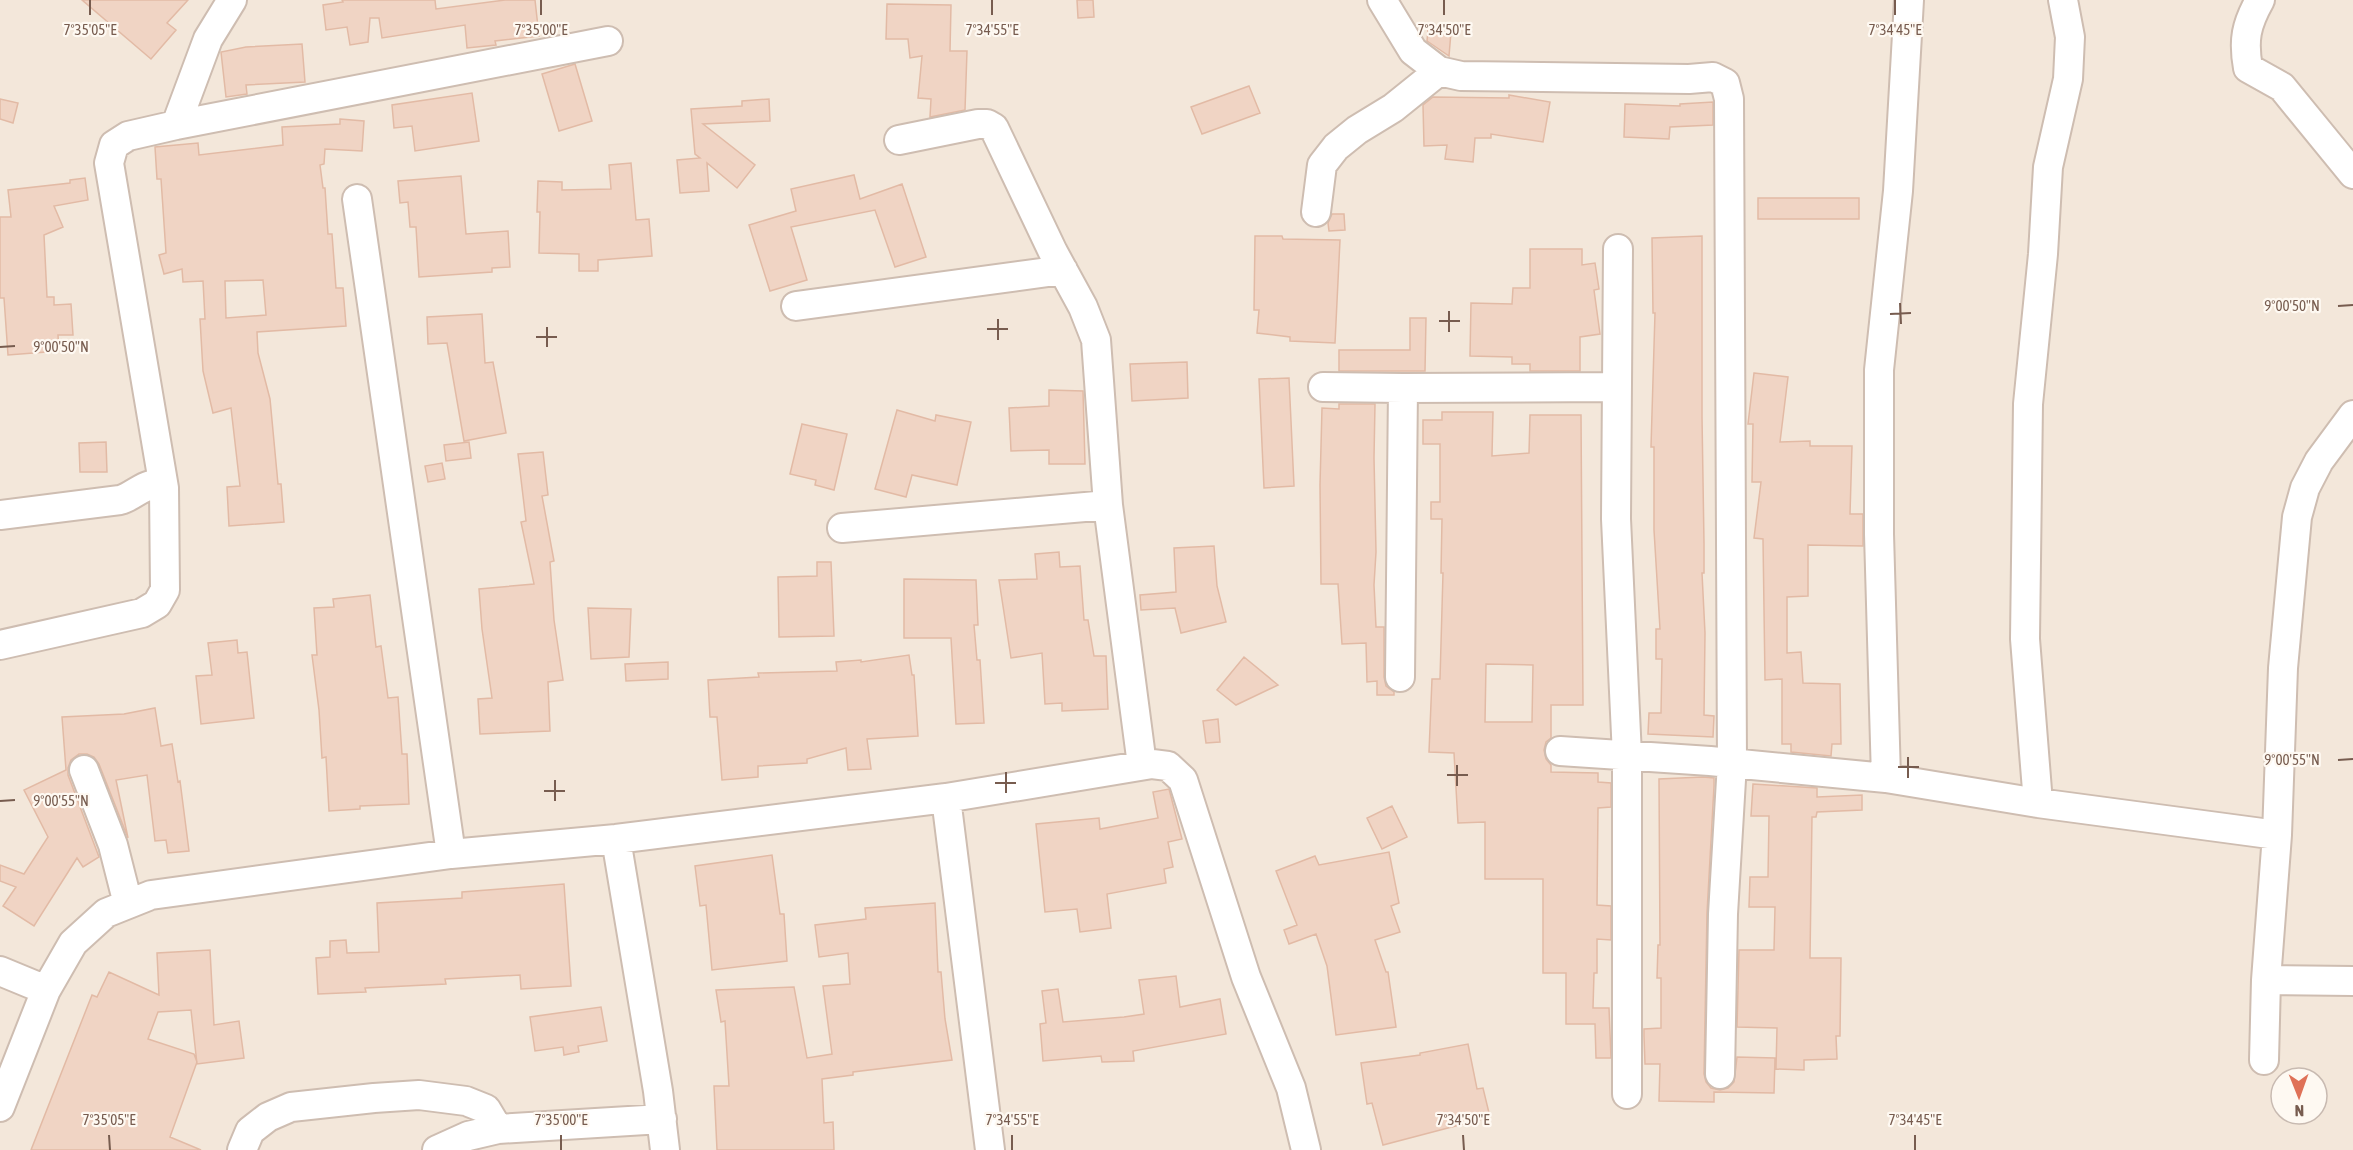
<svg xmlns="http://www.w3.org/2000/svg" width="2353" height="1150" font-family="'Asap Condensed',sans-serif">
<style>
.residential{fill:#f3e7da;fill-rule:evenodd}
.building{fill:#f0d4c4;stroke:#e2baa5;stroke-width:1.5;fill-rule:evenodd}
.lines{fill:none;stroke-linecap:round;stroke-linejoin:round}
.minor-casing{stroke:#cebdb1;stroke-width:32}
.minor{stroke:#fff;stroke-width:28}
.ticks{fill:none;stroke:#775c4f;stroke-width:2}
.ticks-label{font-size:15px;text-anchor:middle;fill:#775c4f;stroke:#fef9f2;stroke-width:4.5;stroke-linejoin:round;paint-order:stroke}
</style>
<rect width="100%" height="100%" fill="#fcf5ec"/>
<path class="residential" d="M0,0H2353V1150H0ZM2281,1078H2317V1114H2281Z"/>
<path class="building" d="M82,0H188L167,23L176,30L151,59Z
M342,0H435L436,9L505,0H535L539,36L495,41L496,45L467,48L465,25L382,38L379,18H370L368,42L350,45L347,27L326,30L323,5L343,2Z
M1077,0H1093L1094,17L1078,18Z
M887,4L951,5L950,51H967L965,110L930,117L931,99L918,98L922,56L910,58L908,39H886Z
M1428,30L1451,32L1449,56L1427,41Z
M302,44L305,82L246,85L247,94L226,97L221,52L246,47Z
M575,64L592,121L559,131L542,74Z
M1249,86L1260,113L1202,134L1191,107Z
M472,93L479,141L415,151L412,126L394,128L392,105Z
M1509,95L1550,102L1543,142L1491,134V138H1475L1473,162L1445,159L1447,145L1424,146L1423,105L1433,97L1509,98Z
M0,99L18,103L13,123L0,119Z
M769,99L770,121L703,124L755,165L737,188L707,163L709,191L680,193L677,160L700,158L695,154L691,109L742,106V101Z
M1713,102V125L1670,127L1669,139L1624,137L1625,104L1680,106V104Z
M340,119L364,121L362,151L325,149L324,164L320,165L323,188H325L328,234H332L336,288H343L346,326L257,332L258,353L270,399L278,484H281L284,522L229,526L227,487L240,486L231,408L213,413L203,371L200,319H205L203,281L183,282L182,269L164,274L159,255L166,253L161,179H157L155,147L198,143L199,155L283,145L282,127L340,124ZM263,280L266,315L226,318L225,281Z
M631,163L636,220L649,219L652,256L598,260V271H579V254L539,253L540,212H537L538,181L562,182V190L611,189L609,165Z
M854,175L860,199L902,184L926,257L895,267L875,210L791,227L807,280L770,291L749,225L796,211L791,189Z
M461,176L466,234L508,231L510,267L492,268V272L419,277L416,227H410L408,202L400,203L398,181Z
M85,178L88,200L54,206L63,227L44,235L47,297H54V305L71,304L73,335H58L59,351L8,355L4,298H0V217H11L8,190L70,183V180Z
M1758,198H1859V219H1758Z
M1332,214H1344L1345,230L1329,231L1328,223Z
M1255,236H1282L1283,239L1340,240L1335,343L1290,341V337L1257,333L1259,310H1254Z
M1702,236V417L1704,543V573H1702L1705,633L1704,715L1714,716L1713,737L1648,734L1649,713H1661L1662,659H1656V629H1660L1654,530V447H1651L1655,313H1653L1652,238Z
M1530,249H1582V265L1595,263L1599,289L1594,290L1600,334L1580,337V371H1530V364H1512V357L1470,356L1471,303L1512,304L1513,288H1530Z
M482,314L485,363L493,362L506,433L464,441L447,343L428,344L427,317Z
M1410,318H1426L1425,371H1339V350H1410Z
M1187,362L1188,398L1132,401L1130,364Z
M1754,373L1788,377L1780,442L1810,441V446H1852L1850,514H1863V546L1808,545V596L1787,597V653L1801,652L1803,683L1840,684L1841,744H1832L1831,756L1791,752V744H1782V679L1765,680L1763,539L1754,538L1761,482H1752L1753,424H1748Z
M1289,378L1294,486L1264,488L1259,379Z
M1049,390L1083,391L1085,464H1049V450L1011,451L1009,408L1049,406Z
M1339,404H1375L1374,458L1376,552L1374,585L1376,627H1384V677L1386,686L1394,692V695H1377V681L1367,682L1366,643L1342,644L1338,584H1321L1320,485L1322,408L1339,409Z
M897,410L935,421L936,415L971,422L957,485L912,475L906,497L875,489Z
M1442,412H1493L1492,456L1529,453L1530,415H1581L1583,705H1551V738L1546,742L1544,750L1546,759L1551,765V772L1598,773V782L1611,783V807L1598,808L1597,905L1611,906V940L1597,939V973H1594L1593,1008H1609L1611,1058H1596L1595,1024H1566V973H1543V879H1485V822L1458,823L1454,753L1429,752L1432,679H1440L1443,573H1441L1442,519H1431V502H1440V444H1423V420H1442ZM1486,664L1533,665L1532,722H1485Z
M802,424L847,434L834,490L815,485L816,480L790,474Z
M106,442L107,472H80L79,443Z
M469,442L471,458L446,461L444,445Z
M543,452L548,495L542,496L554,561L550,562L554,620L563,680L548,682L550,731L480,734L478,699L492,698L482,629L479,589L534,584L521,522L526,521L518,454Z
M442,463L445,479L428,482L425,466Z
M1214,546L1217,586L1226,622L1181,633L1175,608L1141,610L1140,595L1176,592L1174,548Z
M1059,552L1060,567L1080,566L1084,620H1088L1094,656H1106L1108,709L1062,711V703L1045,704L1042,653L1011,658L999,580L1037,579L1035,554Z
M817,562H831L834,636L779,637L778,577L817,576Z
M904,579L976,580L978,625H974L977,660H980L984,723L956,724L951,638H904Z
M370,595L376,647L381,646L388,698L398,697L402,754H407L409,804L360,806V809L329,811L326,757L322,758L319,710L312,655H317L314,608L334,607L333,599Z
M588,608L631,609L629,657L591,659Z
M237,640L238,653L247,652L254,718L201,724L196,676L212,675L208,643Z
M909,655L912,675H914L918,736L867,739L871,769L848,770L846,748L807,759V763L758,766V777L722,780L717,717H710L708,680L759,677L758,673L837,671L836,662L861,660V662Z
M1244,657L1278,685L1236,705L1217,690Z
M668,662V679L626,681L625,664Z
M155,708L161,746L172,744L178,782L180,781L189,851L168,853L166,840L155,841L147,775L116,780L128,838L99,764L94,757L87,754H79L71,760L68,768V775L99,857L83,867L77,858L34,926L3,906L16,887L0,881V865L24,874L48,837L24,790L66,770L62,717L124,714Z
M1218,719L1220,742L1206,743L1203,721Z
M1703,777L1714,778V786L1707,913L1704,1074L1706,1082L1711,1088L1720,1090L1728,1088L1734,1082L1737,1057L1775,1058L1774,1093L1714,1092V1102L1659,1101L1660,1064H1645L1644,1036V1029L1661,1028V978H1657L1658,945H1660L1659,779Z
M1753,784L1817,788V797L1862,795V810L1817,812L1816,817H1812L1810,958H1841L1840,1036H1836L1837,1059L1804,1060V1070L1776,1069L1777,1028L1737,1027L1739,950H1774L1775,907H1749L1750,877H1768L1769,816H1751Z
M1169,789L1182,839L1168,842L1173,867L1164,869L1166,883L1107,894L1111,928L1080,932L1077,909L1045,912L1036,824L1099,818L1100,829L1158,818L1153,792Z
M1392,806L1407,837L1382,849L1367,818Z
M1389,852L1399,903L1391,906L1400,932L1375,940L1386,972H1388L1396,1027L1336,1035L1327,966L1316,934L1289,944L1284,930L1297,925L1276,871L1315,856L1319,865Z
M772,855L780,914H784L787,961L712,970L706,905L700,906L695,866Z
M564,884L571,986L521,989L520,975L445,979L446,984L365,988L366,992L318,994L316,958L330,957V941L346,940L347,953L379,952L377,903L462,898V892Z
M935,903L938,972H941L945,1019L952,1060L853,1072V1075L822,1079L824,1123L833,1122L834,1150H717L714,1086H729L725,1021L721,1022L716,990L794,987L807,1058L832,1054L823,986L850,984L848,953L819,957L815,925L866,919L865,908Z
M210,950L214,1025L239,1021L244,1058L197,1064L191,1010L158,1012L148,1039L194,1054L197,1062L170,1137L201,1150H31L92,995L97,997L109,972L159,995L157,953Z
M1176,976L1180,1007L1220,999L1226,1034L1133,1051L1134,1061L1102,1062L1101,1056L1043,1061L1040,1024L1046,1023L1042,991L1058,989L1063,1022L1124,1017L1144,1014L1139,980Z
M601,1007L607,1041L578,1046L579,1052L564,1055L563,1047L535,1051L530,1017Z
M1468,1044L1477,1089L1483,1088L1490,1117L1383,1145L1372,1103L1367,1104L1361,1063L1420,1055V1053Z"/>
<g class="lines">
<defs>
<path id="minor" d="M1382,0L1413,51L1439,71L1461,76L1689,79L1713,77L1725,83L1729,99L1732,763L1723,914L1720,1074
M2260,0C2246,25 2243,40 2248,68L2282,87L2353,174
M176,125L208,39L232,0
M899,140L978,124H987L994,128L1053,252L1083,307L1096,340L1108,505L1142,765
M357,199L451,854
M1316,212L1322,165L1336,147L1357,130L1393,108L1439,71
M1618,249L1616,519L1627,756V1094
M796,306L1063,270
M1323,387L1403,388
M0,515L120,500C136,496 149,477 164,488
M842,528L1108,505
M0,645L142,613L157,604L165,590L164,488L109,163L114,145L128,136L176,125L608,41
M1400,677L1403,388L1616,387
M1560,751L1710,761L1886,778L2038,803L2277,835
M84,770L113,845L128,904
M1886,778L1879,534V370L1898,191L1909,0
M946,798L990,1150
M2038,803L2025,639L2028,404L2043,254L2048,167L2068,79L2070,37L2063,0
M616,839L658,1091L665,1150
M0,971L46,990
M2266,980L2353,981
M2264,1060L2266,980L2277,835L2283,668L2297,517L2305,488L2319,461L2353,415
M0,1107L46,990L73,943L106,913L151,895L451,854L616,839L946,798L1152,764L1168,766L1183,780L1246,977L1291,1088L1306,1150
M242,1150L250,1131L268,1117L291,1107L374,1098L419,1095L466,1101L486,1109L498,1129
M437,1150L468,1136L498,1129L662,1119"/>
</defs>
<use href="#minor" class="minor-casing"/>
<use href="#minor" class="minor"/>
</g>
<path class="ticks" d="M90,0V15M541,0V15M992,0V15M1444,0V15M1895,0V15M1900,303L1901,324M2338,306L2353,305M1449,311V332M1890,314L1911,313M998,319V340M1439,321H1460M547,327V347M987,329H1008M536,337H557M0,347L15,346M1908,757V778M2338,760L2353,759M1457,765V786M1898,767H1919M1006,772V793M1447,775H1468M555,780V801M995,783H1016M544,791H565M0,801L15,800M109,1135L110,1150M561,1135V1150M1012,1135V1150M1463,1135L1464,1150M1915,1135V1150"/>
<g class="ticks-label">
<text x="90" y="35">7°35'05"E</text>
<text x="541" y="35">7°35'00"E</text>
<text x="992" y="35">7°34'55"E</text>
<text x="1444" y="35">7°34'50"E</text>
<text x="1895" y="35">7°34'45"E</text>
<text x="2292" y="311">9°00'50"N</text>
<text x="61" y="352">9°00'50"N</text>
<text x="2292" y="765">9°00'55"N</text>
<text x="61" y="806">9°00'55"N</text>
<text x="109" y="1125">7°35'05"E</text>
<text x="561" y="1125">7°35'00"E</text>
<text x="1012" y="1125">7°34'55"E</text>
<text x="1463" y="1125">7°34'50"E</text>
<text x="1915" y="1125">7°34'45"E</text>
</g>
<g transform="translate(2299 1096) rotate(179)"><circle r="28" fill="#fef9f2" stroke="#c8bab1" stroke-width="1.5"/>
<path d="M0-4.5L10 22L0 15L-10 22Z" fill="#df7157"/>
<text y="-9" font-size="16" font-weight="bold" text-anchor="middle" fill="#775c4f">N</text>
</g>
</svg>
